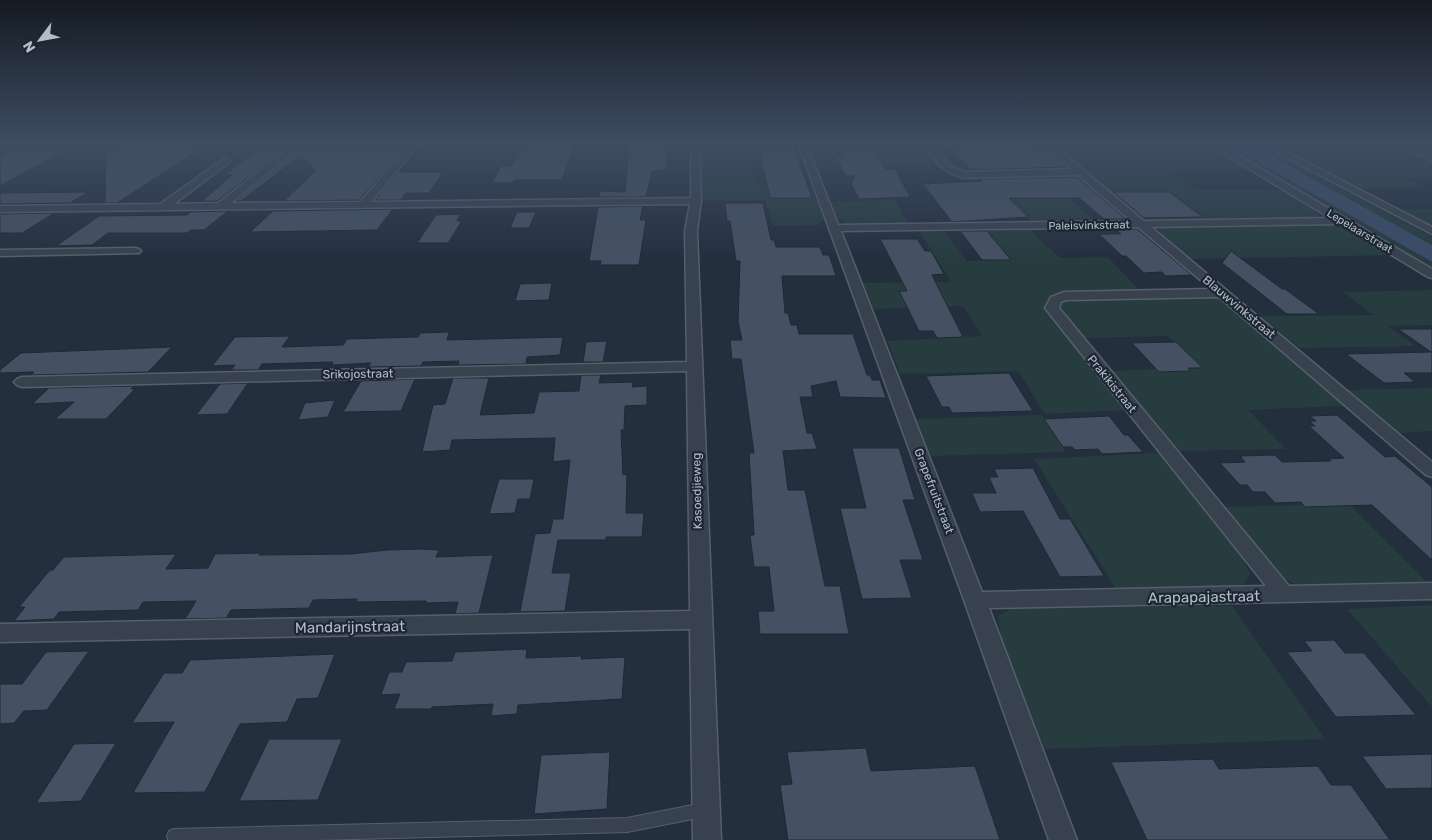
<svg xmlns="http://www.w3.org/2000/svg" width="1432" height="840" font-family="Rubik,sans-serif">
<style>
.green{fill:#263c3f}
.water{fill:#394c67}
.building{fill:#455162;stroke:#1f2835}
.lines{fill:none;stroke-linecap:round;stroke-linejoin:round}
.lane-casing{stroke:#565f6c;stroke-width:2}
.street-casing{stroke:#565f6c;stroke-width:3}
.path{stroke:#44595c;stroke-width:2;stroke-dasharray:2.5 2.5;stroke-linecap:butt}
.lane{fill:#38414e;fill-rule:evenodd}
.street{fill:#38414e;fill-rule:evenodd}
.labels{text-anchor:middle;stroke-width:4.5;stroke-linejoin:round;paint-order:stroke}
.far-street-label{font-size:11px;fill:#b4bcc9;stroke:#1d2633}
.street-label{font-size:12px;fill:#b4bcc9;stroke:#1d2633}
.near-street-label{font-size:15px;fill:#b4bcc9;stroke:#1d2633}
</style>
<rect width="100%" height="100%" fill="#242f3e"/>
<path class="green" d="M865,143H917L934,166L882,167Z
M1051,143H1204L1247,169L1168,171L1197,190H1283L1311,207L1319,216L1312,219L1151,220L1137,214L1073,161L1153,158L1130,143L1054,145Z
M1215,143H1224L1432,262V270Z
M1248,143H1258L1432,237V245Z
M1267,143H1392L1432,160V178L1408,179L1424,187L1353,188Z
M748,153L756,185L810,184L825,220L816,225L773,226L765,200L700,201L698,154Z
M1069,198L1095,221L1034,223L1008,199Z
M895,200L908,224H847L836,218L829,202Z
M1432,209V230L1393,210Z
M1321,224L1347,229L1393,255L1190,259L1160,233L1159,229L1162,226Z
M1029,229L1060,258L1108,257L1139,290L1088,291L1052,294L1045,306L1127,410L1045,414L1018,371L900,374L888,341L982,336L963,306L874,309L863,283L951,282L919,231L943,230L967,261L1010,259L983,230Z
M1432,290V325L1388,326L1416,346L1300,348L1260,316L1374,315L1343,292Z
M1198,296L1219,299L1230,305L1345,406L1248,410L1286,449L1174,451L1110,371L1199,367L1168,336L1082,338L1060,312L1059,304L1069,299Z
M1432,388V431L1397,433L1347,390Z
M1042,415L1066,452L931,456L914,419Z
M1161,453L1242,557L1250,574L1241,588L1117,590L1034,459Z
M1349,504L1426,581L1302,587L1276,574L1219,507Z
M1432,605V707L1347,609Z
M1232,606L1325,739L1045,749L1001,641L998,616L1013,608Z"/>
<path class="water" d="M1224,143H1248L1432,245V262Z"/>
<path class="building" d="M523,143H575L562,180H514L512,183H492L501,166H511Z
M629,143H666L667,170L652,171L646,197H599L600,191L625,192Z
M946,143H1034L1042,149H1046L1066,167L971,170Z
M208,144L117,203H105L106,148H113L118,145Z
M837,144L871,146L886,169H895L910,197L859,199L851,184L855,176H846L836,158L843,156Z
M383,146H407L359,200L284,201L315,171L301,155L241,201H236L294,153L295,149L380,148Z
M758,146L794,147L812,198H770Z
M70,148L0,186V158L17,149Z
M258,149H285L217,201H202L232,175H225Z
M398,172H443L429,193H406L401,200H375Z
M1077,177L1126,219H1104L1079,198H1009L1028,217L952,222L923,184L982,181L980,179Z
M88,192L70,203L0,204V193Z
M1113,192H1169L1203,217L1144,218Z
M725,203H763L771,240H774L776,247H820L823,255H829L836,276H782L785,313H788L791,325H797L799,334H853L867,375H870L872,380H880L886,398L840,397L836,381L811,386L813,397H800L807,433H812L817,449L783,451L788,490H805L825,586H840L849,634H760L758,611H774L769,567H754L750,535H754L749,453H754L741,359H732L730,340H742L738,322L740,261H736L730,221H727Z
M643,206L640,220H646L639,265H600L601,261H589L598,207Z
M393,209L377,230L250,232L273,211Z
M228,211L204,230H191L187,233H108L92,245L56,246L99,216L187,215L191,212Z
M517,212H536L529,228H510Z
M54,213L22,233H0V214Z
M461,214L457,221H462L448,243H417L436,215Z
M1116,229H1137L1192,275L1166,276L1162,272L1144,273L1126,256H1122L1099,234H1121Z
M960,231H987L1011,260H982Z
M880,239H917L925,251H931L944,274L932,275L963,337L937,338L933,331H919L899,291H907Z
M1231,251L1282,289H1285L1319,314H1287L1222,263Z
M552,283L549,300L515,301L520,284Z
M1398,329H1432V373H1404L1415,382L1384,383L1346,354L1431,352Z
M449,332L447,340L563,337L560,355L527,357L526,364L458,365L459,361L423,362L421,366L368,367L371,363L331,365L333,362L262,364L258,370H231L235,365L212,366L235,337L290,336L282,347L343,345L347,339L418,337L420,333Z
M607,341L603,362H583L586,342Z
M1176,342L1203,368H1188L1191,371L1159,372L1132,343Z
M172,347L148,372L31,375L34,372L0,373V370L21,353Z
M1009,373L1033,411L952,413L949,407H942L926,376Z
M581,375H601L599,383L633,382L632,387L647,386V405L625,406L624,430H621L623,475L627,474L626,513H644L642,537H606V540H558L552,573H571L565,611L520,612L535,534L550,533L553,519H563L570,460L553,462L555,438L452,440L450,450L422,452L433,405L445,404L453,378H489L480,415L534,413L539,392L579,391Z
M415,379L401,411L343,412L361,381Z
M248,383L227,414L196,415L220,384Z
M134,386L131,389H135L106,419H55L74,402L32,404L49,388Z
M335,400L328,417L298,420L305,403Z
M1337,415L1385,457L1395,456L1432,487V560L1372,505L1305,507L1301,502L1275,503L1265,492H1253L1247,485H1240L1220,463L1245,462L1240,456L1275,455L1282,462L1331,461L1329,459L1344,458L1309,426H1315L1309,421H1316L1310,416Z
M1109,416L1124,435H1128L1143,452L1102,454L1098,449L1075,450L1072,447H1063L1044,419Z
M852,448H899L915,500H903L923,560H900L912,598L862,599L840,508H866Z
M1033,468L1060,519H1070L1104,576L1060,577L1023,511L980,512L972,493H996L989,477H998L994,469Z
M499,479H534L530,499H518L515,513L489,514Z
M420,549L439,550L436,557L493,555L479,613L455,614L458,602L426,603V601L356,602L357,599L313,600L309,608L231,610L226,618L185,619L196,601L143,602L138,610L59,612L54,619L14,621L25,607H19L50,570H53L64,557L176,554L166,569L208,568L215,554L261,553L259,555L351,554L387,550Z
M1334,640L1345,653H1364L1416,715L1336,717L1287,652L1312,651L1304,641Z
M527,649L526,658L582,656L581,659L625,657L622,699L518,705L517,714L491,716L493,704L432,707L431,709H394L400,694L381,695L389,672H402L406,662L452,661L455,652Z
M89,651L47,710L24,711L14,723L0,724V684H22L46,652Z
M335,654L318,698L297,699L287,722L240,724L205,792L133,793L174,722L132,723L164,673H182L190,660Z
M269,739H342L318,800L239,801Z
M116,743L81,801L36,803L74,744Z
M866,748L871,771L975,766L1000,840H788L780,785L792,784L787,752Z
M610,752L607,809L534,814L541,755Z
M1432,754V788L1386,789L1362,756Z
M1213,759L1219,769L1318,766L1331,785H1351L1390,840H1147L1111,762Z"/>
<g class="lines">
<defs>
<path id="lane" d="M703,803L708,805L710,810L708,815L703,817L627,832L316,840H168L167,836L169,831L174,829L627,818Z"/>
<path id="street" d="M412,143H420L371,202L691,198V143H699L701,201L697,231L721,840H693L690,629L0,642V624L690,611L687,371L22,387L17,385L14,382L17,379L22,377L687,362L685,231L690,204L0,212V206L160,204L225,158L230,161L228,163L174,204L218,203L290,147L293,148V152L231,203L360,202Z
M798,143H806L838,225L1131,221L1078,175L964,178C943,173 933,160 922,143H930L950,166L964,172L1071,169L1042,143H1051L1144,221L1330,218L1207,143H1217L1432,269V278L1428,277L1340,224L1151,227L1432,462V477L1426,475L1219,297L1066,300L1061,302L1059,308L1289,586L1432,583V599L989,608L1077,840H1049L964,600ZM1138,227L1211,289L1064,292L1051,297L1045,308L1266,586L982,592L841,231Z
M1259,143H1269L1432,227V234Z
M1394,143H1405L1432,155V161Z
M135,248L139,249L141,251L139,253L0,256V250Z"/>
</defs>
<use href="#lane" class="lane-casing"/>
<use href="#street" class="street-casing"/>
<path class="path" d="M236,153L249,143"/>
<use href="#lane" class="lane"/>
<use href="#street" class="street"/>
</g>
<linearGradient id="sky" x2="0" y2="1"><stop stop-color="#141a22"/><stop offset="0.55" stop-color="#3f4d63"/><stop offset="1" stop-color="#3f4d63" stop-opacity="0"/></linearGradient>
<rect width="1432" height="260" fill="url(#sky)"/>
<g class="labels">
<g class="far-street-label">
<text transform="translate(1089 225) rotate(-1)" y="4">Paleisvinkstraat</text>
<text transform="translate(1360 231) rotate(31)" y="4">Lepelaarstraat</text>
</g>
<g class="street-label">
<text transform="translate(1239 307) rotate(40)" y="4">Blauwvinkstraat</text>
<text transform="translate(358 374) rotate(-1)" y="4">Srikojostraat</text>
<text transform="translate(1112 384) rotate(51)" y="4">Prakikistraat</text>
<text transform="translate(697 491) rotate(-91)" y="4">Kasoedjieweg</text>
<text transform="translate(934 491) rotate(69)" y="4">Grapefruitstraat</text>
</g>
<g class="near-street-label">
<text transform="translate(1204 597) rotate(-1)" y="5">Arapapajastraat</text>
<text transform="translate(350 627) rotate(-1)" y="5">Mandarijnstraat</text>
</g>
</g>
<g transform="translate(40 40) rotate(238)" stroke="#1d2633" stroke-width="4" paint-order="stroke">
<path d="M0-4L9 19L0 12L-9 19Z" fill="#b4bcc9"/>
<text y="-8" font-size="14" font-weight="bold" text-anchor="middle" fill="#b4bcc9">N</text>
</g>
</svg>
